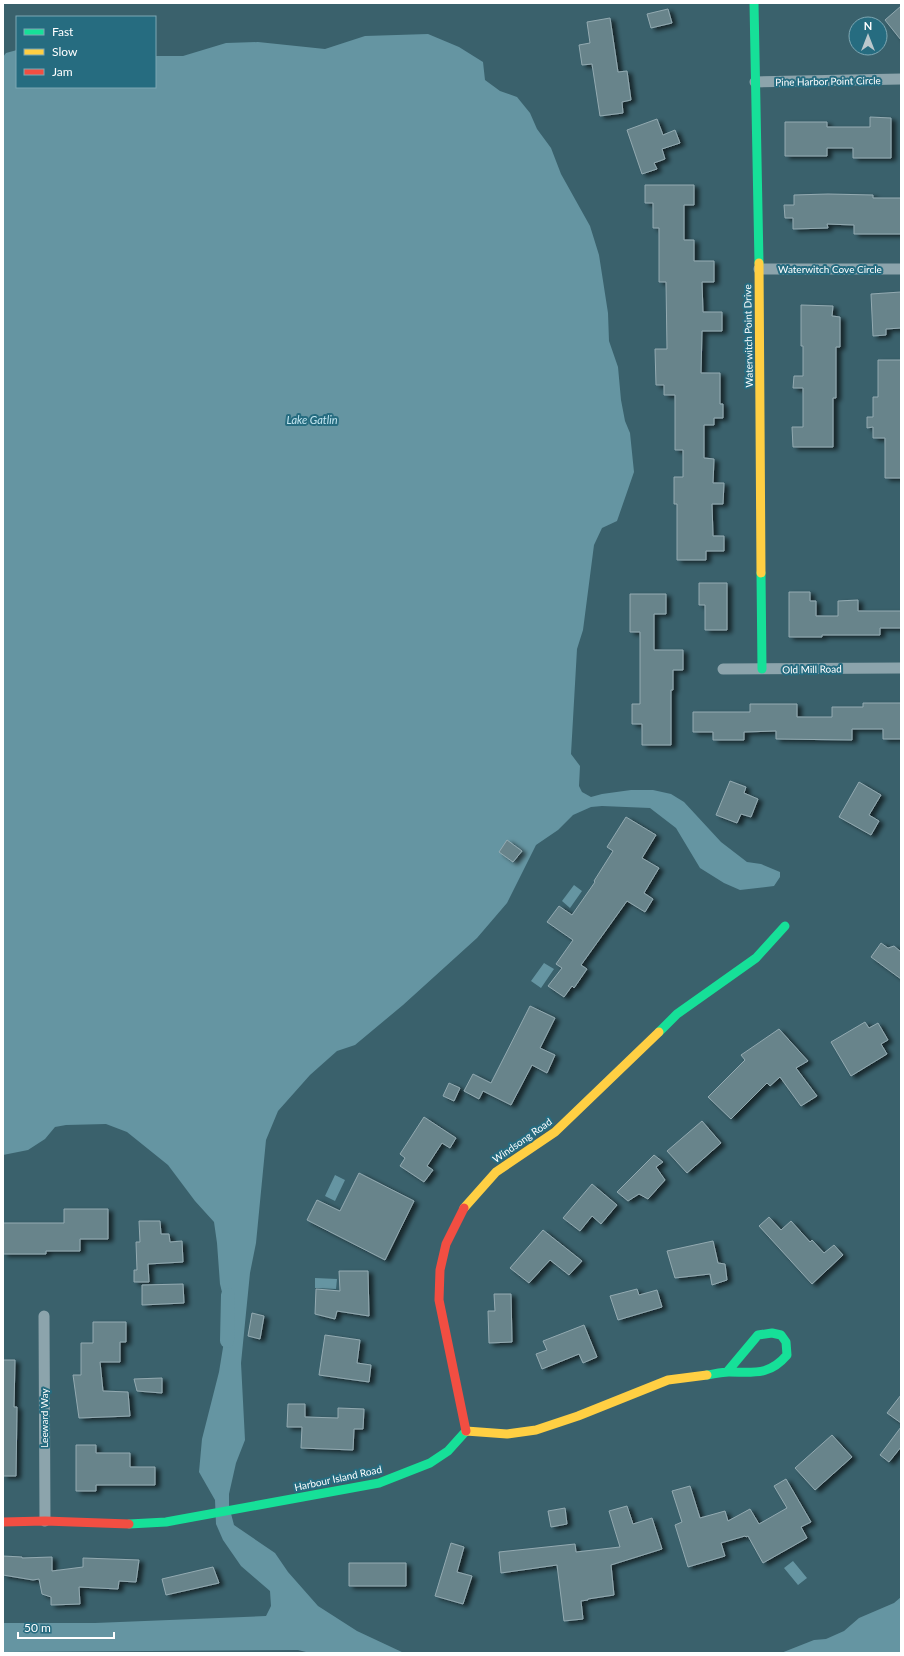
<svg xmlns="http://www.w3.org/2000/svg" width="904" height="1656" font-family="Lato,sans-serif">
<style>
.water{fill:#6595a2}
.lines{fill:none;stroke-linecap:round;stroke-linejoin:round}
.canal{stroke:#6595a2;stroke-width:14}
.building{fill:#68848b;stroke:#93aab1;filter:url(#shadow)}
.street{stroke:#8ca4ac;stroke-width:11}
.fast{stroke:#16e098;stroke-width:9}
.slow{stroke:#ffcf43;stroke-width:9}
.jam{stroke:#f24e42;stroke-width:9}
.labels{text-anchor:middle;stroke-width:4;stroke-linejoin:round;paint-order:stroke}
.street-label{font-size:10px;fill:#fff;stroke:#266c80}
.water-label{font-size:11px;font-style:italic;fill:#c3e7f1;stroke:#266c80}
</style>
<defs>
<filter id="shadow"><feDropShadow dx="4.5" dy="2.5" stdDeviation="2" flood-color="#0009"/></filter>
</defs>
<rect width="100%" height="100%" fill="#3a616c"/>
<path class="water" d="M428,34L459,47L483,62L485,80L500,91L517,97L530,113L537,129L551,148L561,174L590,226L599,255L608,313L609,341L618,367L621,400L625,421L630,433L634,472L617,521L602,528L594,545L583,630L577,649L571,754L580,766L579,786L582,792L591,797L602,794L631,790H653L671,794L684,802L721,842L747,862L761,864L780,872V877L774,886L740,890L724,883L700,868L676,828L650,808L602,806L591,807L573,815L558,830L536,845L507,903L477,938L403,1005L355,1045L337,1051L310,1075L278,1111L266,1140L256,1243L250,1273L241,1363L245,1440L236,1463L229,1494V1506L234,1525L275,1553L288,1572L318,1606L357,1631L404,1653H310L298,1650L3,1652V1623H95L266,1616L271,1606L270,1591L241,1566L223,1540L216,1524L215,1500L199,1472L202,1439L219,1372L228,1317L220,1284L217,1243L214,1222L195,1201L168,1165L127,1132L106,1124L66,1125L55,1127L45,1139L28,1150L3,1155V57L6,53L17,50V87H155V56H183L226,43L258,42L325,49L365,36Z
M574,885L582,891L570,908L562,901Z
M544,963L554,969L541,988L531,981Z
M335,1175L345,1180L335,1201L325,1196Z
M315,1278L337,1279L336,1289L315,1288Z
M793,1561L807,1578L798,1585L784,1568Z
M901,1597V1653H781L814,1640L826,1639L844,1631L859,1618L894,1603Z"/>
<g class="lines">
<path class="canal" d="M227,1341L228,1295"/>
</g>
<path class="building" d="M901,6V40L885,20Z
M668,9L672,23L651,28L647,14Z
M610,18L618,72L627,71L631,100L622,102L623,113L600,116L592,64L582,65L579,45L590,43L587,22Z
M870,117L891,118V158H853V148H827V156H785V122H827V127H870Z
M657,119L663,135L675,130L680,143L662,149L665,159L654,163L657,169L642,174L627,130Z
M645,185H694V205H684V240H694V261H714V282H702L703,312H722V331H702L701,373H720V404H723V418H714V425H704V458L714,459L713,483H724L723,504H712L713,536H724V551H706V560H677V504H674V477H683V450H675V395H664V385H656L655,349H667L666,282H659V228H653V203H645Z
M828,194L873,195V198H901V234H854V225L827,224L828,228L793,229V218H785L784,205H794V195Z
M901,292V328L886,329V335L873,336L871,294Z
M801,305L833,306L832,316L840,317V347H836V398H833V447H793L792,427H803V388H793L794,376H803V346H801Z
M878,360H901V478H885V438H873V427L867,428V417H873V397H878Z
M699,583H727V630H705V605H699Z
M789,592H810V601H816V616H838V601L858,600V611H901V628H880V635H822V637H789Z
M630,594H666V614H654V650H683V670H673V690H671V745H642V724H632V704H640V632H630Z
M863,703H901V739H883V729H852V740L776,739V731L744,732V740H713V732H693V712H750V704H797V717H832V707H863Z
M730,781L746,787L744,793L758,799L751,817L741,814L737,823L716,815Z
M859,782L881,795L869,815L879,821L871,835L839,817Z
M626,817L656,835L642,858L659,868L644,893L653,899L645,912L627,901L581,965L587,969L574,988L572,986L564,997L548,986L562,968L556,964L573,940L547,922L559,906L572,915L595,882L594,881L613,851L607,847Z
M507,840L522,851L513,862L499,852Z
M881,943L888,948L894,946L901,952V979L871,957Z
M530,1006L555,1018L540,1048L555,1055L547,1073L532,1065L511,1105L483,1091L479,1099L464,1091L473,1074L491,1083Z
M865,1022L869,1028L878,1023L888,1040L881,1044L887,1054L851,1076L831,1042Z
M779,1029L808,1061L796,1068L817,1096L801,1106L780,1077L770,1086L767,1083L731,1119L708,1097L745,1060L741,1055Z
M449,1083L460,1088L454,1101L443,1096Z
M424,1117L456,1138L450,1148L442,1143L427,1166L433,1170L424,1182L400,1166L405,1158L400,1154Z
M702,1121L721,1143L687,1173L667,1151Z
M654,1155L663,1162L656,1167L665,1180L648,1199L639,1194L628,1201L617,1192Z
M359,1173L414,1201L385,1260L307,1220L317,1200L340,1211Z
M592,1184L617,1205L601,1224L592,1216L580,1231L563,1218Z
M64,1209H108V1239H80V1251H46V1254H3V1223H64Z
M769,1217L781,1230L791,1221L810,1242L812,1240L824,1253L834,1245L843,1255L812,1284L759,1226Z
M139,1221H160L161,1234H169L170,1242L182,1241L183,1262L148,1264L149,1282H134V1270H137L136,1242H140Z
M543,1230L582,1261L569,1275L550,1260L529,1283L510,1268Z
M713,1241L718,1263L725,1264L727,1280L712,1285L710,1274L675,1278L667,1251Z
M339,1271H368L369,1316L337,1311L335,1319L315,1314L316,1289L340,1291Z
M183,1284L184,1303L142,1305V1285Z
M637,1289L639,1295L657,1290L662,1307L618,1320L610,1296Z
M494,1294H511L512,1342L489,1343L488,1311H495Z
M252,1313L264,1316L260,1339L248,1336Z
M93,1322H126V1342H120V1362H100L103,1391L128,1392L130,1416L79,1418L73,1375H81V1343H93Z
M584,1325L597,1357L583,1363L579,1354L542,1369L536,1354L547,1350L543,1341Z
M325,1335L360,1340L357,1363L371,1365L369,1382L319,1375Z
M3,1360H15L14,1407H17L16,1476H3Z
M162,1378V1393L137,1391L134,1379Z
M901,1395V1423L887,1413Z
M288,1404H305V1417L338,1418V1408L364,1409L363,1429H354L353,1450L301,1448L302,1427H287Z
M901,1427V1447L889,1462L880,1455Z
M832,1435L852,1457L815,1490L795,1468Z
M76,1445H96V1453H130V1467H155V1485H96V1491H76Z
M786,1479L811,1522L801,1527L807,1538L763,1563L748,1536L746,1537L745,1536L721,1543L725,1556L688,1567L675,1525L682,1522L672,1491L690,1486L700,1518L725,1511L728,1521L750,1509L759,1524L787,1508L774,1486Z
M627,1506L633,1524L652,1518L662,1549L611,1565L614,1595L588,1599V1600L581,1601L583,1619L564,1621L557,1565L501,1573L499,1552L575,1544L576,1552L620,1547L609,1511Z
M565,1508L567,1524L551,1527L548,1511Z
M451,1543L464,1547L457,1572L472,1576L463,1604L435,1596Z
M3,1556L22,1557V1558L52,1557V1571L83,1567V1558L139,1560L136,1582L119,1581L118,1589L79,1587L80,1604L51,1605V1597L42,1594L39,1579L33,1580L3,1575Z
M349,1563H406V1586H349Z
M213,1567L219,1583L166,1595L162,1579Z"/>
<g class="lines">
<path class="street" d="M755,82L901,79
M759,269H901
M723,669L901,668
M44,1316L45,1521"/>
<path class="fast" d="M754,3L759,263
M761,573L762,669
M659,1032L677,1014L756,958L785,926
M707,1375C714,1374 722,1372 729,1372C754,1372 769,1376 787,1355L786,1342L781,1335L772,1333L758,1335L727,1372
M129,1524L166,1522L379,1483L430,1463L448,1451L466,1431"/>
<path class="slow" d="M759,263L761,573
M464,1208L496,1172L555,1132L659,1032
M466,1431L507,1434L536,1430L578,1416L668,1380L707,1375"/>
<path class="jam" d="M464,1208L446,1244L440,1270L439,1300L466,1431
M3,1522L45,1521L129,1524"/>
</g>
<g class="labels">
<g class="street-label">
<text transform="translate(828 81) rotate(-1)" y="4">Pine Harbor Point Circle</text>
<text x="830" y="273">Waterwitch Cove Circle</text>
<text transform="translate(748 336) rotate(-91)" y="4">Waterwitch Point Drive</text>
<text transform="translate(812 669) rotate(-1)" y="4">Old Mill Road</text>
<text transform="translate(522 1140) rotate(-35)" y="4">Windsong Road</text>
<text transform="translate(44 1418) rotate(-90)" y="4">Leeward Way</text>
<text transform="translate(338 1478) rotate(-12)" y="4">Harbour Island Road</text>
</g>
<g class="water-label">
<text x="312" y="424">Lake Gatlin</text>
</g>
</g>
<rect width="904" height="1656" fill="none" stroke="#ffffff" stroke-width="8"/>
<rect x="16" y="16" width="140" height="72" fill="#266c80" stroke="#7da7b3"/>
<rect x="24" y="29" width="20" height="6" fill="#16e098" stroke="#7da7b3"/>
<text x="52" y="36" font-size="12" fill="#ffffff">Fast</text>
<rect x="24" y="49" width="20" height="6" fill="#ffcf43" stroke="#7da7b3"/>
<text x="52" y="56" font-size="12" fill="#ffffff">Slow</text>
<rect x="24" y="69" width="20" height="6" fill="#f24e42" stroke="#7da7b3"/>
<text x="52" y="76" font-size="12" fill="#ffffff">Jam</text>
<g transform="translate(868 36)"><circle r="19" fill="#266c80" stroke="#7da7b3"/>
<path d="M0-3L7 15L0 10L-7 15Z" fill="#bac8cc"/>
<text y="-6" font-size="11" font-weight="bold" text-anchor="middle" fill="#ffffff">N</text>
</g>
<path d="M18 1632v6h96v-6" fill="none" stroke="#ffffff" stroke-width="2"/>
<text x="24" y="1632" font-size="12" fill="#ffffff" stroke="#266c80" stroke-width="3" paint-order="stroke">50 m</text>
</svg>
